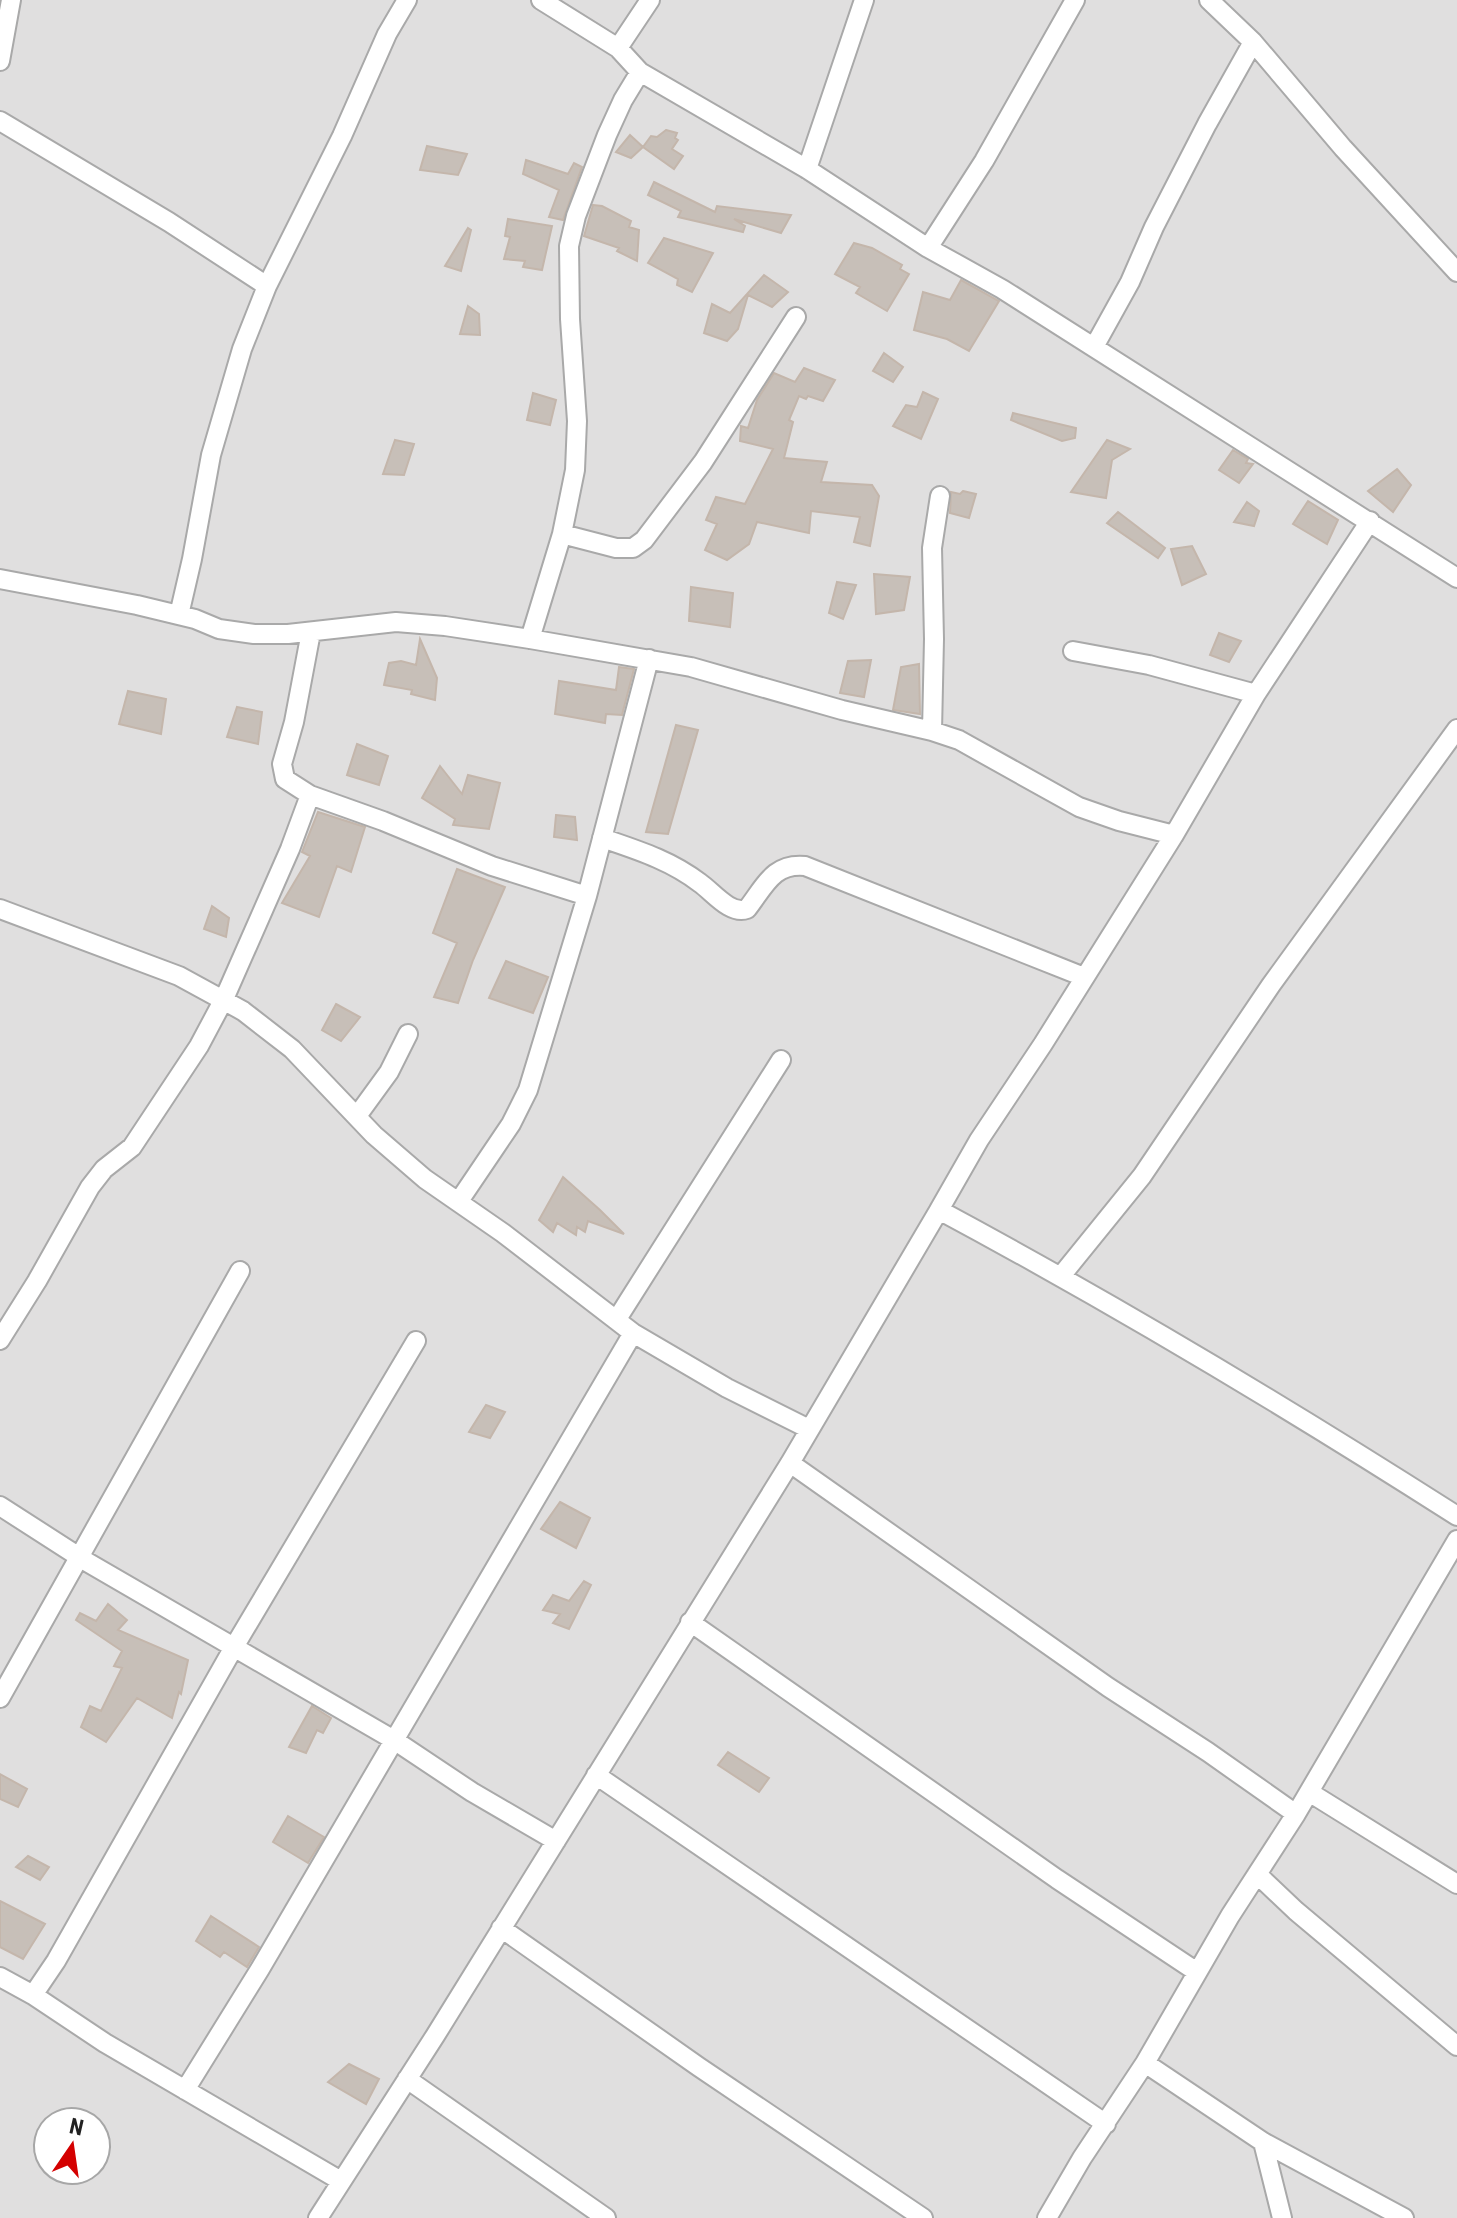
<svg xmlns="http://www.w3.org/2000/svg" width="1457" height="2218" font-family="'Roboto Condensed',sans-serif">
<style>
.residential{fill:#e0dfdf;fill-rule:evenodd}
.building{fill:#c7bfb8;stroke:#c4b6ab;stroke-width:2}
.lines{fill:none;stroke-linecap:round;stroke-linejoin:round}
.street-casing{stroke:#a9a9a9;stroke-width:22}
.street{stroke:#fff;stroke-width:18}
</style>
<rect width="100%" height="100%" fill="#f2efe9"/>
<path class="residential" d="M0,0H1457V2218H0ZM48,2122H96V2170H48Z"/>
<path class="building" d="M666,130L677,133L675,138L678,140L672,149L683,156L674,169L643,147L651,136L657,137Z
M630,135L643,147L631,158L616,152Z
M427,146L467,154L458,175L420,170Z
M526,160L568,174L574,163L582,167L563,220L549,217L559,190L523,174Z
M654,182L715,212L717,206L791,215L781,233L734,219L745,226L743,232L678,217L681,211L648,195Z
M593,205L602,206L631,221L629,227L639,230L637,261L617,251L619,248L584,236Z
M508,219L552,226L542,270L523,267L525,261L504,259L510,237L505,236Z
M468,228L471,230L461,271L445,266Z
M664,238L713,253L692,292L677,285L678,279L648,263Z
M854,243L872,248L902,265L900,269L909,274L887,311L856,293L860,287L835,274Z
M764,275L788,292L772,307L748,295L738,329L727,341L704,333L712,304L730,313Z
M961,280L999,301L969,351L947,339L914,330L923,292L950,300Z
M468,306L479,314L480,335L460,334Z
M884,353L903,367L893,382L873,371Z
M804,368L835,380L823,401L808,396L806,399L799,396L789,420L793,422L784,458L827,462L821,482L872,485L879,496L870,546L854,542L860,517L811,511L809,533L757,522L749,544L727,560L705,550L717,524L706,520L716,497L745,504L773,449L740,441L741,426L748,428L757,400L774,373L795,382Z
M923,392L938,399L921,439L893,426L906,405L917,407Z
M533,393L556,400L550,425L527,420Z
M1013,413L1076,428L1075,438L1062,441L1011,420Z
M395,440L414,444L404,475L383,474Z
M1107,440L1130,449L1112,460L1106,498L1071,492Z
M1233,450L1248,459L1246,463L1253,464L1239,483L1219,470Z
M1397,469L1411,485L1393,512L1368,491Z
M963,491L976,494L969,518L950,513L951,492L960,494Z
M1308,501L1338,520L1327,544L1293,524Z
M1247,502L1259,511L1254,526L1234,522Z
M1118,512L1165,548L1158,558L1107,523Z
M1192,546L1206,574L1182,585L1171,549Z
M874,574L910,577L904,610L876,614Z
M837,582L856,585L843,619L829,613Z
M691,587L733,593L730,627L689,621Z
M1219,633L1241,641L1229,662L1210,655Z
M420,639L437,678L435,700L411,694L412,690L384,685L389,663L401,661L416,665Z
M871,660L864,697L840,693L848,661Z
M919,664L920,714L893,710L901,667Z
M619,667L634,669L622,715L606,714L605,723L555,714L559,681L616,690Z
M128,691L166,699L161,734L119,724Z
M237,707L262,712L258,744L227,737Z
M676,725L698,730L668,834L646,832Z
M357,744L388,756L379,785L347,775Z
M440,766L462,794L468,775L500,783L489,829L453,825L455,819L422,798Z
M318,812L365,827L351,872L337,866L319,917L282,903L310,856L302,852Z
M556,815L575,817L577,840L554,837Z
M457,869L505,887L473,960L458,1003L434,997L457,943L433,933Z
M212,906L229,918L226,937L204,929Z
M506,961L548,977L533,1013L489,998Z
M336,1004L360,1017L341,1041L322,1030Z
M563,1177L600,1210L624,1234L588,1221L585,1232L577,1227L576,1235L557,1223L553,1232L539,1220Z
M486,1405L505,1412L490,1438L469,1432Z
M560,1502L590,1518L576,1548L541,1529Z
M584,1581L591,1585L569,1629L553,1623L560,1614L543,1610L553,1595L569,1601Z
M108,1604L127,1620L118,1630L188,1660L181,1694L179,1692L172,1718L137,1698L106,1742L81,1727L90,1706L101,1711L122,1668L114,1666L122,1651L76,1620L80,1613L96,1621Z
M312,1706L331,1718L323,1733L317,1730L306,1753L289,1747Z
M728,1752L769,1778L759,1792L718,1765Z
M0,1774L27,1789L18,1807L0,1799Z
M288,1816L324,1837L308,1863L273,1842Z
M28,1856L49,1867L40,1880L16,1867Z
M0,1901L45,1924L23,1959L0,1947Z
M211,1916L259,1947L247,1967L224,1952L220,1957L196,1941Z
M349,2064L379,2079L366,2104L328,2082Z"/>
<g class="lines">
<defs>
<path id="street" d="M541,0L618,48L640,72L807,169L928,248L1002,289L1457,578
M1209,0L1253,42L1343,148L1457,272
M618,48L650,0
M0,61L11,0
M0,121L169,222L267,286
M807,169L864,0
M928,248L984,161L1075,0
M1094,347L1130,282L1154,227L1207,124L1253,42
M562,534L616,548H633L644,540L703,462L796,317
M0,579L137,605L195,619L219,629L254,634H288L396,622L445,626L530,639L691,667L842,710L932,731L959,740L1079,807L1119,821L1174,835
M179,615L192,559L211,455L242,349L267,286L342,136L387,34L407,0
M311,632L294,722L282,764L285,779L310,795L383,821L492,866L587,896
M530,639L562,534L575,470L577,421L570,319L569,246L576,216L607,135L623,100L640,72
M1073,651L1149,665L1256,694
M932,731L934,639L932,548L940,496
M602,838C637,850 670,860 700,883C713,892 730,915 747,909C765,886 773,863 805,866L1084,977
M0,909L179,976L243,1011L292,1049L374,1135L425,1179L503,1233L633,1333L727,1388L809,1429
M357,1116L389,1072L408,1034
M459,1201L511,1124L528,1090L587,896L649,659
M939,1210L979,1140L1043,1044L1174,835L1256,694L1370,521
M1061,1276L1142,1176L1271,985L1457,729
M617,1319L781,1060
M0,1340L37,1281L90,1187L104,1169L132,1147L199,1046L224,999L290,849L310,795
M790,1463L1108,1687L1208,1752L1296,1814
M0,1506L87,1562L394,1740L472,1792L556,1841
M690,1622L1057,1879L1197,1972
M0,1698L240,1271
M596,1775L1106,2124
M1309,1792L1457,1884
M1257,1874L1296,1911L1457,2046
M501,1928L699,2067L923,2218
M0,1977L33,1995L105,2043L341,2181
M33,1995L56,1961L234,1647L416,1341
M1145,2063L1263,2142L1404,2218
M407,2079L606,2218
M185,2090L260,1969L633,1333
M1263,2142L1282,2218
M318,2218L435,2036L790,1463L939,1210C1116,1305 1288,1408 1457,1516
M1047,2218L1082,2158L1145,2063L1230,1916L1296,1814L1457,1540"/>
</defs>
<use href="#street" class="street-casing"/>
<use href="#street" class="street"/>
</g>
<g transform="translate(72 2146) rotate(13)"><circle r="38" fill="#ffffff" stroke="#a7a7a7" stroke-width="2"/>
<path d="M0-6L14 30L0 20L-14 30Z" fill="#d40000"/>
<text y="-12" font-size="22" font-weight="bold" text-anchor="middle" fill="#222222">N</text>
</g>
</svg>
